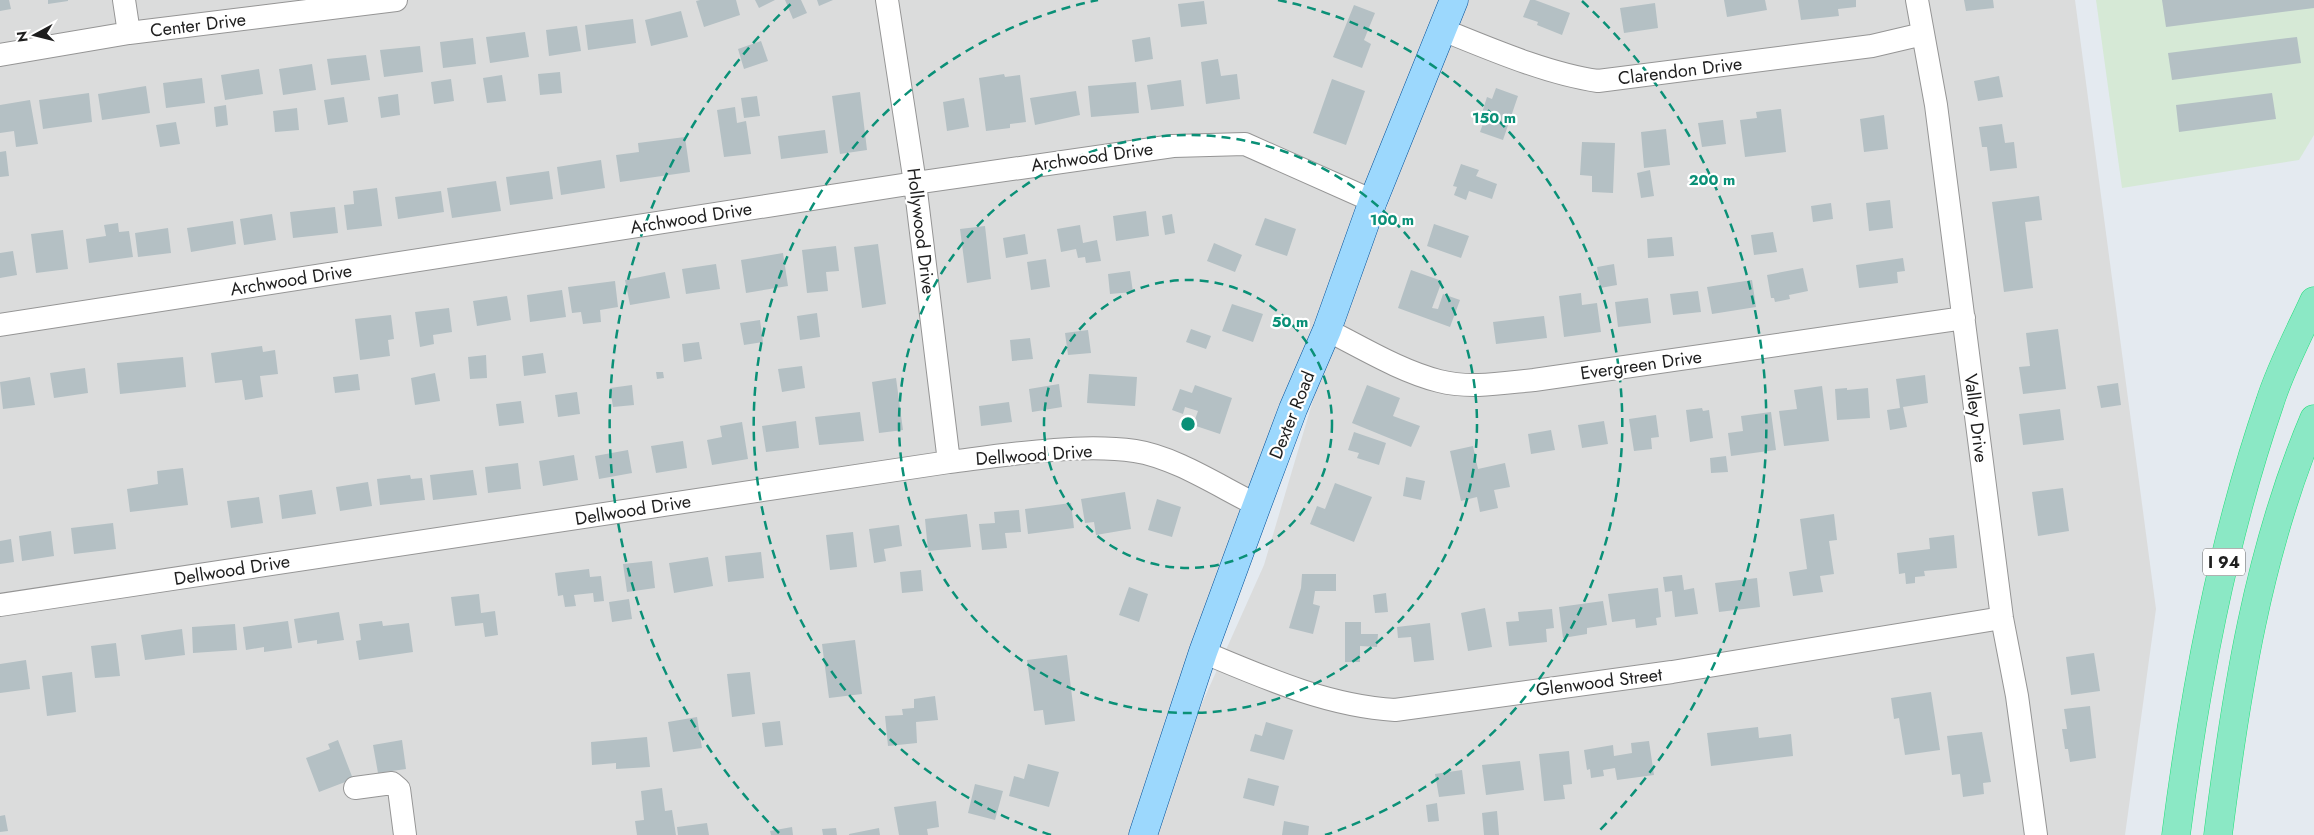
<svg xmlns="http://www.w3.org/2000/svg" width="2314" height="835" font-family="Jost,sans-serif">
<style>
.residential{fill:#dbdcdc}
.industrial{fill:#d6e9d6}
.building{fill:#b4c0c4}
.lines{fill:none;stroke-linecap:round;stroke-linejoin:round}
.minor-casing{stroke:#959595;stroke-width:24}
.major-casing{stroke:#004f99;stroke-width:29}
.highway-casing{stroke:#21de7a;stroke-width:29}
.minor{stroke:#fff;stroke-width:22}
.major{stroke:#9cd8fd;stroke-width:28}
.highway{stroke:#8be8c5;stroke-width:28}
.ring{fill:none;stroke:#0a9077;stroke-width:2.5;stroke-dasharray:9 6}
.labels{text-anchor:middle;stroke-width:4.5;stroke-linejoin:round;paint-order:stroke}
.shield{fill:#fff;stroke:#626262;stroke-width:1}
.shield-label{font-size:16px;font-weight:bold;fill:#1e1e1e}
.street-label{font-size:18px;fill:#1e1e1e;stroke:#fff}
.centre{fill:#0a9077;stroke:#fff;stroke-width:2.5}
.ring-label{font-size:15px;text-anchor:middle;font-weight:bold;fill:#0a9077;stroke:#fff;stroke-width:4.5;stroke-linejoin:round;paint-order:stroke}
</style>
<rect width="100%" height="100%" fill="#e4eaf0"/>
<path class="residential" d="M0,0H1443L1134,835H0Z
M1466,0H2075L2156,609L2125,835H1155L1195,719L1264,565L1314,397Z"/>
<path class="industrial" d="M2096,0H2314V135L2299,160L2122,188Z"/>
<path class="building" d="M0,0H9L11,9L0,11Z
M48,0H68V1L48,4Z
M700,0H736L740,15L704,27L696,1Z
M755,0H775L759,8Z
M785,0H801L807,13L793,19Z
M817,0H833L819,6Z
M1530,0H1535L1570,13L1562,35L1537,25L1538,22L1523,17Z
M1724,0H1765L1767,10L1727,17Z
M1798,0H1856V7L1838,9L1839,16L1801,20Z
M1964,0H1993L1994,8L1966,11Z
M2162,0H2314V8L2166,27Z
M1204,1L1207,24L1181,27L1178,4Z
M1655,3L1658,28L1624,33L1620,8Z
M1354,5L1375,13L1364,40L1371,44L1362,68L1333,57Z
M681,11L688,37L651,46L645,20Z
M633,19L636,43L588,50L585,25Z
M577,26L581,51L549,56L546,30Z
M525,32L529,57L490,63L486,37Z
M1150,37L1153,59L1135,62L1132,40Z
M2297,37L2301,63L2172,80L2168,53Z
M473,38L476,64L443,68L440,42Z
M761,41L768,61L744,69L738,49Z
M420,46L423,72L384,77L380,50Z
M366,55L370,80L331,85L327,59Z
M1218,59L1221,76L1237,74L1240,99L1206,104L1201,62Z
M312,64L316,90L283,95L279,69Z
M259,69L263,94L225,100L221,75Z
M560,72L562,93L540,95L538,74Z
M1004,74L1005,77L1020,75L1026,122L1010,124V128L986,131L979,78Z
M502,75L506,101L487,103L483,78Z
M1999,76L2003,97L1978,101L1974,81Z
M202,78L205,103L166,108L163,83Z
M451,79L454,101L434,104L431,82Z
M1332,79L1365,91L1346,145L1313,133Z
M1181,80L1184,106L1151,110L1147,85Z
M1136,82L1139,113L1091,117L1088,86Z
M146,86L150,113L102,120L98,94Z
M1496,88L1518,96L1503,140L1480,132L1485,118L1481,116L1487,97L1492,99Z
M1076,91L1080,115L1035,125L1030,98Z
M860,92L867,150L840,154L832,96Z
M89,93L92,122L43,129L39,100Z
M2272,93L2276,119L2179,132L2176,105Z
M398,94L400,115L381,118L378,97Z
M757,96L760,116L744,118L741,98Z
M344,97L348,122L328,125L324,100Z
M964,98L969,127L947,131L943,102Z
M30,100L38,144L16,147L14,131L0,133V105Z
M226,105L228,125L216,127L214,107Z
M735,107L737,123L746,121L751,154L724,157L717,110Z
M297,108L299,130L275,132L273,111Z
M1781,109L1786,152L1745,157L1740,120L1757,118L1756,112Z
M1884,115L1888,149L1864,152L1860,119Z
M1723,120L1726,144L1702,147L1698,123Z
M176,122L180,144L160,147L156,125Z
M2002,124L2005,143L2014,142L2017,168L1990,171L1987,147H1982L1979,127Z
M1666,129L1670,165L1644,168L1641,132Z
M825,130L828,153L781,159L778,136Z
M685,137L690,172L620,182L616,155L639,152L638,143Z
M1582,142L1615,143L1613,193L1592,192V176L1580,175Z
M6,151L9,176L0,177V152Z
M601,160L605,188L561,195L557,167Z
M1461,164L1479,170L1476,176L1497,184L1492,199L1469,191L1466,200L1454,195L1457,187L1453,186Z
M1650,170L1654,196L1641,198L1637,173Z
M549,171L553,199L510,205L506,177Z
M496,181L501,211L452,218L447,188Z
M377,188L382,226L347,230L344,205L354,204L353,191Z
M441,191L444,212L398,219L395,197Z
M2039,196L2042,220L2025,222L2033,288L2004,292L1992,202Z
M1890,200L1893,228L1869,231L1866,203Z
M1831,203L1833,219L1813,222L1811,206Z
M335,207L338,233L293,238L290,212Z
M1146,211L1149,236L1116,241L1113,216Z
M272,214L276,240L244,245L240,219Z
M1172,214L1175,233L1165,235L1162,216Z
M1265,218L1296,229L1287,256L1255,245Z
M233,221L236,244L191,252L187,228Z
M118,223L119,232L129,231L133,257L89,263L86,239L106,236L104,225Z
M1434,224L1469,236L1461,258L1427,246Z
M1080,225L1083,243L1097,240L1101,261L1086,263L1085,257L1078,258L1076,249L1061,252L1057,229Z
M985,226L991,279L967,283L960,229Z
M168,228L171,253L138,257L135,233Z
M63,230L68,269L36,273L31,234Z
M1773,232L1777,252L1754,255L1751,235Z
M1025,234L1028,254L1006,258L1003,238Z
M1672,237L1674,256L1648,258L1647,239Z
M1214,243L1242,255L1235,272L1207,261Z
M878,244L886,304L862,308L854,247Z
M836,246L839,271L826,272L828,291L807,293L802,250Z
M13,251L17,275L0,278V253Z
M783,253L788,286L746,293L741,260Z
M1903,258L1905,271L1897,272L1898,283L1859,288L1856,265Z
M1046,259L1050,287L1031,290L1027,262Z
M716,264L720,289L686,294L682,269Z
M1614,264L1617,285L1600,288L1597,267Z
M1803,268L1808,291L1789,295L1790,299L1775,302L1774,298H1771L1767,275Z
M1411,270L1442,281L1432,308L1438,309L1443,294L1460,300L1450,327L1398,308Z
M1130,271L1133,292L1110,294L1108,274Z
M665,272L670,298L630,305L625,280Z
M1752,280L1756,307L1712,314L1707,287Z
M615,281L618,307L600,310L601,322L583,324L581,312L572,313L568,287Z
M562,290L566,317L530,322L527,295Z
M1698,291L1701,312L1673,315L1670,294Z
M1581,293L1582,305L1597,303L1601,332L1564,337L1559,296Z
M507,296L511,320L477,326L473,301Z
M1648,298L1651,323L1618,327L1615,302Z
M1232,304L1263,314L1253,342L1222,331Z
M449,308L452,332L433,335L434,344L420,347L415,312Z
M817,313L820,337L800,340L797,316Z
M391,315L394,339L388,340L390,356L360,360L355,319Z
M1544,316L1547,338L1496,344L1493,322Z
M760,320L763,342L744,345L740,323Z
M1191,329L1211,336L1206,349L1186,342Z
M2058,329L2066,389L2023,394L2019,367L2030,366L2026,333Z
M1088,330L1091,353L1068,355L1065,333Z
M1030,338L1033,359L1012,361L1010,340Z
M699,342L702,359L684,362L682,344Z
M262,346L263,352L275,350L278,374L260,376L263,397L245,400L242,380L215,383L211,353Z
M543,353L546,373L524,376L522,356Z
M486,355L487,378L470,379L468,357Z
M183,357L186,387L120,394L117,363Z
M802,366L805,388L782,392L778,369Z
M85,368L88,393L54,398L50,373Z
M656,372H663L664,378L657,379Z
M435,373L440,401L415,405L411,378Z
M358,374L360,390L335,393L333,377Z
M1089,374L1137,377L1135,406L1087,403Z
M1925,375L1928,403L1903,407L1907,427L1890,430L1887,410L1900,408L1896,379Z
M30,377L35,405L3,409L0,382Z
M896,378L903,430L879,433L872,382Z
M2118,383L2121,405L2101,408L2097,386Z
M1059,384L1062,407L1032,412L1029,389Z
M632,385L634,405L613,407L610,388Z
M1195,385L1232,398L1220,434L1193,425L1198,411L1185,407L1183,414L1172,410L1180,389L1192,393Z
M1367,385L1400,398L1393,416L1420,426L1411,447L1352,423Z
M1822,386L1829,441L1784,446L1779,411L1797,409L1794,390Z
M1847,388V390L1868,388L1870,418L1837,420L1835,389Z
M577,392L580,414L558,417L555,395Z
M521,401L524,423L499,426L496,404Z
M1009,402L1012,422L981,426L979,406Z
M1702,408L1703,411L1709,410L1713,438L1690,442L1686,410Z
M2060,409L2064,440L2023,445L2019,414Z
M860,412L864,441L819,445L815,417Z
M1771,412L1776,450L1731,456L1728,433L1743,431L1741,416Z
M1656,415L1659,437L1651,438L1652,449L1634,451L1629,419Z
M796,421L799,448L766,452L762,426Z
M1604,421L1608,444L1582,448L1578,425Z
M742,422L748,459L712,465L707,440L722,437L720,426Z
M1551,430L1555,450L1531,454L1528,434Z
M1354,432L1386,443L1379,465L1357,458L1359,453L1348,450Z
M683,441L687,468L656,473L651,446Z
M1473,446L1478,469L1505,463L1510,487L1494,490L1498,508L1480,512L1477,497L1461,501L1450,451Z
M628,450L632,473L599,479L595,456Z
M574,455L578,480L543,486L539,461Z
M1726,456L1728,472L1711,473L1710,458Z
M518,463L521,489L488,493L485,467Z
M183,468L188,505L130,512L127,489L158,484L157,471Z
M473,470L477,495L433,500L430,475Z
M410,475L411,479L422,478L425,500L380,505L377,479Z
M1406,477L1425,481L1421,500L1403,496Z
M368,482L372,506L340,511L336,487Z
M1335,483L1372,497L1354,542L1310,524L1317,506L1325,509Z
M2063,488L2069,531L2038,536L2032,492Z
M312,490L316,514L282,519L279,495Z
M1125,492L1131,529L1096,535L1094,522L1085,523L1081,499Z
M259,497L263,523L231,528L227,501Z
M1157,499L1181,507L1172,537L1148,530Z
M1071,503L1074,528L1028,534L1025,509Z
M1019,510L1021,532L1005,533L1007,548L982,550L979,524L995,523L994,512Z
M967,514L971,547L928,551L925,519Z
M1834,514L1837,540L1829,541L1834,574L1820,576L1823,592L1793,596L1789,572L1807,569L1800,519Z
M113,523L116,549L74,554L71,528Z
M899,525L902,546L884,549L886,561L874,563L869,529Z
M51,531L54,556L22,561L19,536Z
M853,532L857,567L830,570L826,535Z
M1954,535L1957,568L1924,571L1925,576L1915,577V583L1906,584L1905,573L1899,574L1897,553L1930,549L1929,538Z
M11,539L14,562L0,564V541Z
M761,552L764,578L728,582L725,556Z
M708,557L713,586L674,593L669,563Z
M652,561L655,588L627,592L623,564Z
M589,569L590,577L601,576L604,601L594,602L593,593L574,595L576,606L565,607L563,595L558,596L555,573Z
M921,570L923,591L902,593L900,572Z
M1302,574H1336V591H1315L1313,604L1320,606L1313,634L1289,628L1301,588Z
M1682,575L1684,590L1694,588L1698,614L1675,617L1672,591L1665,592L1663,577Z
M1757,578L1760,607L1719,612L1715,583Z
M1129,587L1148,594L1139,622L1119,615Z
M1658,588L1661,617L1656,618L1657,625L1636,628L1635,619L1612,622L1608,594Z
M1386,593L1388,612L1375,613L1373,595Z
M479,594L481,613L495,611L498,635L485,637L483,623L455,626L451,597Z
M629,599L632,619L612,622L609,602Z
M1603,601L1607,625L1587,628V634L1563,638L1559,607Z
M1485,608L1492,647L1468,651L1461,613Z
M1552,609L1554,628L1546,629L1547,642L1509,646L1506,622L1519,621L1518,612Z
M339,612L344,640L317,644V640L298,643L294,619Z
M288,621L292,648L264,652V647L246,650L243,627Z
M382,621L383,626L409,623L413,652L359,660L356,641L361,640L359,624Z
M1345,622H1361V634H1378L1377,647L1360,646V662H1345Z
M1430,623L1434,660L1414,662L1411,637L1398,638L1397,627Z
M235,624L237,650L193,653L192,627Z
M182,629L185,655L145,660L141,635Z
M855,640L862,694L829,698L822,644Z
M116,643L120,676L95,678L91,646Z
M2094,653L2100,691L2071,695L2066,657Z
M1067,655L1075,721L1045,725L1043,710L1034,711L1027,660Z
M26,660L30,689L0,693V664Z
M72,672L76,712L47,716L42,676Z
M750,672L755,714L732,717L727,674Z
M1931,692L1940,750L1905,755L1899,718L1894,719L1891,698Z
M935,696L938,720L916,722L917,743L888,746L885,716L903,715L902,709L914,708V699Z
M2090,706L2096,758L2070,762L2068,749H2065L2062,729H2067L2064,709Z
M697,717L702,748L673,752L668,722Z
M780,721L783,745L765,747L762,723Z
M1266,722L1293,730L1284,760L1250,751L1255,734L1262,736Z
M1758,727L1759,738L1791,734L1793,756L1711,766L1707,733Z
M1982,732L1991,782L1983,783L1984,794L1963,797L1960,774L1952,775L1947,736Z
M647,737L650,767L616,769V763L592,765L591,742Z
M338,740L353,779L319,792L306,758L330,749L328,744Z
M402,740L406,769L378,773L373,745Z
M1649,741L1654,775L1617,780L1615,768L1603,770L1604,776L1591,778L1590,769L1587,770L1584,750L1613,745L1614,756L1632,753L1631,743Z
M1569,751L1572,784L1563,785L1565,799L1544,801L1539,754Z
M1520,761L1524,790L1486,795L1482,765Z
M1028,764L1059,772L1049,807L1009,796L1014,776L1024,779Z
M1462,770L1465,794L1439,797L1435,774Z
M1248,778L1279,786L1274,806L1243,798Z
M975,784L1003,791L995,820L968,813Z
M662,788L665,811L672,810L676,835H637L635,821L644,820L641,791Z
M936,801L939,827L927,829L928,835H899L894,807Z
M1437,803L1439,821L1428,822L1426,805Z
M1497,811L1499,835H1484L1482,813Z
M5,815L8,831L0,832V816Z
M1284,821L1309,826L1308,835H1282Z
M707,823L709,835H678L677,827Z
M792,827L793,835H771L770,831Z
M836,828L837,835H823L822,829Z
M879,828L880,835H849V834Z"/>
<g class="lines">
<defs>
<path id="minor" d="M124,0L129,33
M887,0L915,183L949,462
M1917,0L1936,105L2002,618L2017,696L2036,835
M1443,30C1490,49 1548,74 1598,81L1872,46L1923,34
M0,55L129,33L396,0
M0,325L915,183L1173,146L1245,144L1373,201
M1327,330C1363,348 1400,371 1439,381C1470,389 1503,383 1534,380L1964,318
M0,605L949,462C1005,455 1079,443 1135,451C1175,457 1220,487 1257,505
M1203,652C1265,678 1328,706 1395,710L1672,672L2002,618
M355,788L392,783L399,789L405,835"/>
<path id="major" d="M1143,835L1203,652L1257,505L1293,409L1327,330L1373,201L1454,0"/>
<path id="highway" d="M2176,835C2195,688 2222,542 2270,402C2281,367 2299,334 2314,301
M2218,835C2236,693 2258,551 2314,419"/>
</defs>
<use href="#minor" class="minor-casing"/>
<use href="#major" class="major-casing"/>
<use href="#highway" class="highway-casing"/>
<use href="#minor" class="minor"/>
<use href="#major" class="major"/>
<use href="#highway" class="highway"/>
</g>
<g class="ring">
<circle cx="1188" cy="424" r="144"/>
<circle cx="1188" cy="424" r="289"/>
<path d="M1051 835A433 433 0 0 1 1098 0M1278 0A433 433 0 0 1 1325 835"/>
<path d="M779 833A578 578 0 0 1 794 1M1582 1A578 578 0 0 1 1597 833"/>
</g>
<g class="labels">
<rect class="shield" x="2203" y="548.5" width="42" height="27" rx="4"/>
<g class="shield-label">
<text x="2224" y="568">I 94</text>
</g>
<g class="street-label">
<text transform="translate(198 25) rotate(-7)" y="6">Center Drive</text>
<text transform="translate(1680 71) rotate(-7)" y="6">Clarendon Drive</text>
<text transform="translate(1092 157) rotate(-8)" y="6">Archwood Drive</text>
<text transform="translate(691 218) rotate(-9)" y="6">Archwood Drive</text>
<text transform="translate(921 231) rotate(83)" y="6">Hollywood Drive</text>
<text transform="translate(291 280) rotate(-9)" y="6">Archwood Drive</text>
<text transform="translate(1641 365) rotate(-8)" y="6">Evergreen Drive</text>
<text transform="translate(1292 415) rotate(-68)" y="6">Dexter Road</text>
<text transform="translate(1976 418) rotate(83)" y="6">Valley Drive</text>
<text transform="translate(1034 455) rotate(-4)" y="6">Dellwood Drive</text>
<text transform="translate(633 510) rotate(-9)" y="6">Dellwood Drive</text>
<text transform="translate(232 570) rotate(-9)" y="6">Dellwood Drive</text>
<text transform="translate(1599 682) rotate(-7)" y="6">Glenwood Street</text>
</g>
</g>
<circle cx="1188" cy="424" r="8" class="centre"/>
<g class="ring-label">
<text x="1494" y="123">150 m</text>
<text x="1712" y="185">200 m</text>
<text x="1392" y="225">100 m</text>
<text x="1290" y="327">50 m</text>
</g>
<g transform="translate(35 35) rotate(263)" stroke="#ffffff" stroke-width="4" paint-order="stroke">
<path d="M0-4L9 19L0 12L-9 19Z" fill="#1e1e1e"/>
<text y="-8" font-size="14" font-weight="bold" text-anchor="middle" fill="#1e1e1e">N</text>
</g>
</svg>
